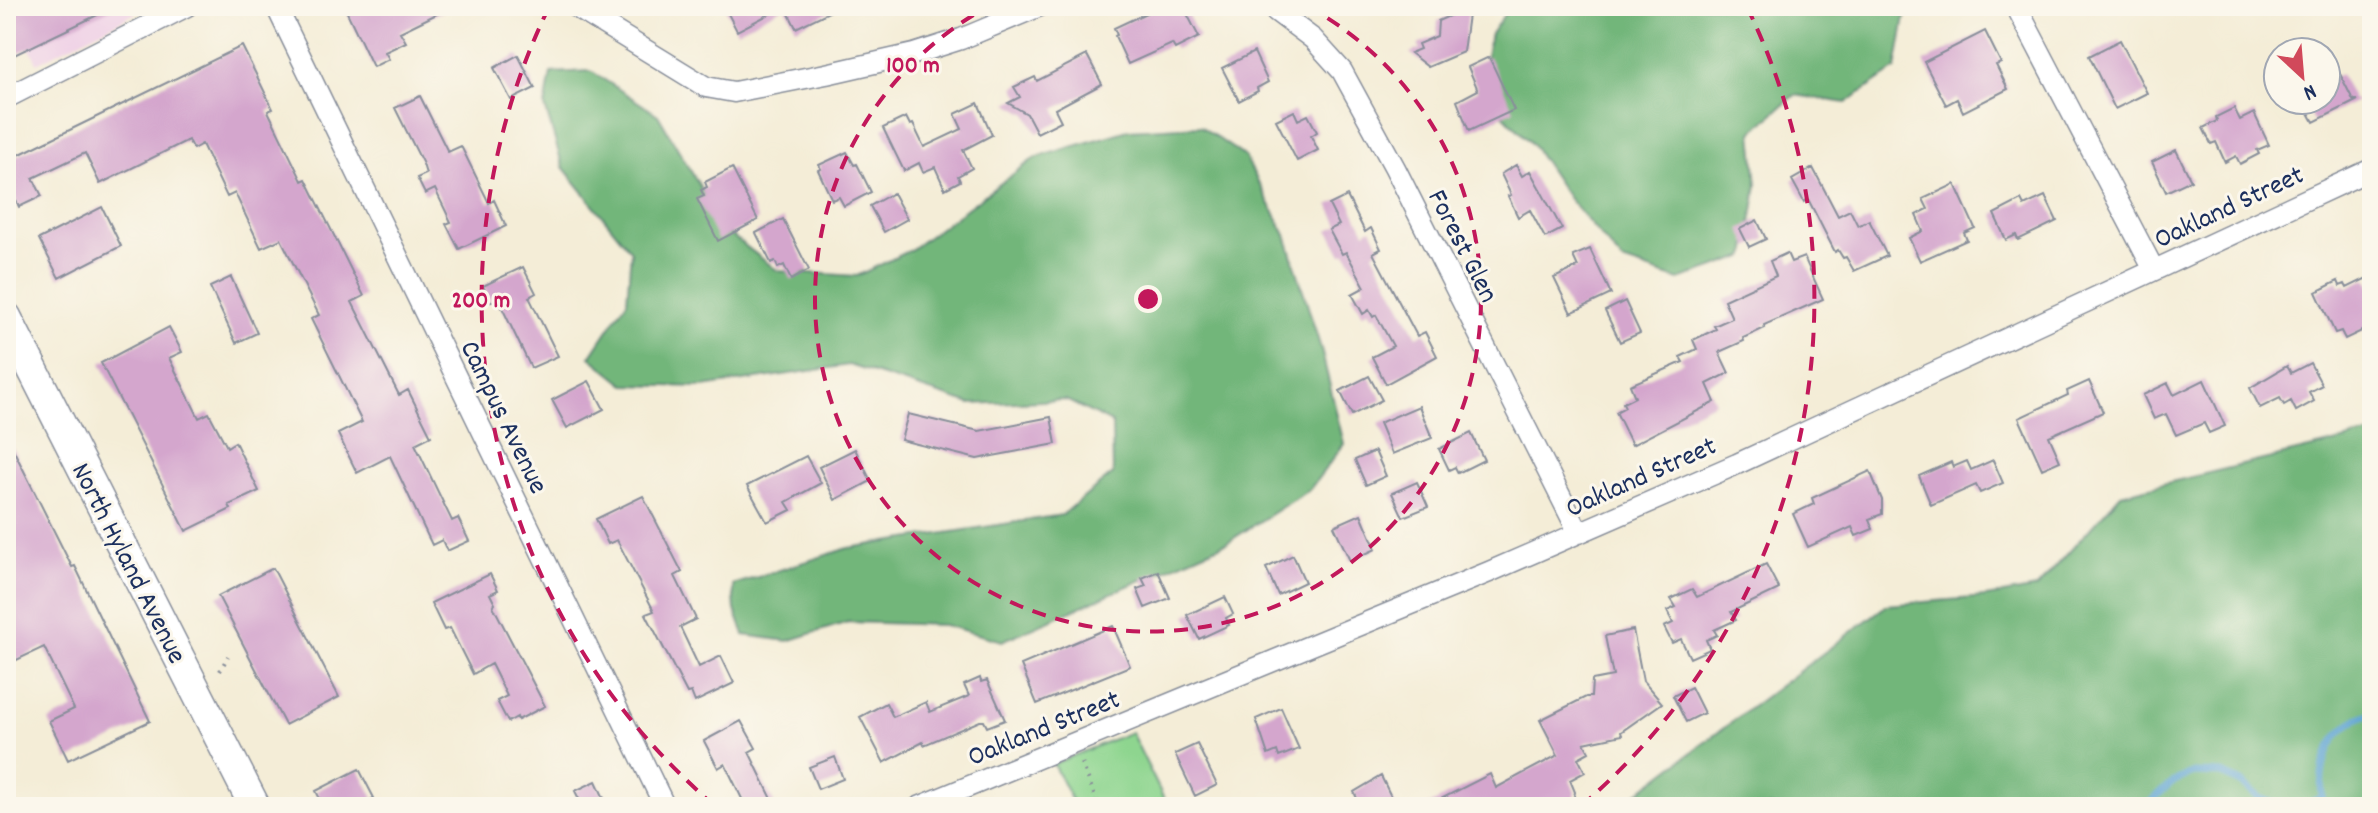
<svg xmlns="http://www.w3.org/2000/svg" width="2378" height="813" font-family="Dekko,sans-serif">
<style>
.built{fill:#efd0e6}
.green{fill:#8ed58f;stroke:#548276;stroke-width:2}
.forest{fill:#72b67a;stroke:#46726c;stroke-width:2}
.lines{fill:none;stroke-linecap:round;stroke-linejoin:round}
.stream{stroke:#5ca3d2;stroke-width:7}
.building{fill:#d4a6cd}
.minor-casing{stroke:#888e9a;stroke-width:23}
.secondary-casing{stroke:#888e9a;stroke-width:33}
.path{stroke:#888e9a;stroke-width:4;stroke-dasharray:2 6;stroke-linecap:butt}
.minor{stroke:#fff;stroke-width:20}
.secondary{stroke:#fff;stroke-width:30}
.ring{fill:none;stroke:#c2185b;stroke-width:4;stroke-dasharray:14 10}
.labels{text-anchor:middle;stroke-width:6;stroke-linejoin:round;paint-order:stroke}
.street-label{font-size:28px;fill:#1b2f5e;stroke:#fbf7ec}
.centre{fill:#c2185b;stroke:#fbf7ec;stroke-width:4}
.ring-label{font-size:24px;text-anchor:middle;font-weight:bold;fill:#c2185b;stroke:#fbf7ec;stroke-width:6;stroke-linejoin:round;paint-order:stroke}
</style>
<rect width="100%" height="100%" fill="#fbf7ec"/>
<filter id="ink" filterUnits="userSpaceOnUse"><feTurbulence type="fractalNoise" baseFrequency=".0125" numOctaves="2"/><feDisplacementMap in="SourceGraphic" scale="16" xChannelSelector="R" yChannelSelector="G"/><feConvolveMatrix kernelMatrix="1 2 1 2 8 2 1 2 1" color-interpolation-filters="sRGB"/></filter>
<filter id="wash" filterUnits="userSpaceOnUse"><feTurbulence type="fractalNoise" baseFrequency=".006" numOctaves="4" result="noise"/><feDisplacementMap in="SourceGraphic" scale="32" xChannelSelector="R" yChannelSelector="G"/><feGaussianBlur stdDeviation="1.8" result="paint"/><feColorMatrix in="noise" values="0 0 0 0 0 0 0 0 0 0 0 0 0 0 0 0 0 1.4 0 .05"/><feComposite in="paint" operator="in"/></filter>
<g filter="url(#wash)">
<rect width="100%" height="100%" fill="#f4edd7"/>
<path class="built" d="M9,6H133L136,13L37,63Z"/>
<path class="green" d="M1131,732L1168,807H1075L1053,764Z"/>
<path class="forest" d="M1510,6H1907L1896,69L1846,103L1795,95L1752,132L1757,185L1746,256L1679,280L1622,261L1569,199L1532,144L1478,89L1491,34Z
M591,71L658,115L726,231L778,271L857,276L909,251L1035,158L1128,130L1200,126L1245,157L1286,235L1321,349L1344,444L1310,489L1226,543L1002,641L944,625L848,622L788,641L744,635L735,610L733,585L848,548L1062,515L1113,474L1112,423L1066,400L970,404L849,365L703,387L625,385L590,357L627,301L631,251L563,167L545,107L551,73Z
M2372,434V807H1619L1887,605L1986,597L2037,588L2121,494Z"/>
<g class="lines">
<path class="stream" d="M2145,807L2172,782L2194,773L2222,774L2243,784L2259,798L2282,807
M2302,807L2322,797C2318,760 2334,724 2372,713"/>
</g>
<g id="blocks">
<path class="building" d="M6,6H116L6,59Z
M344,6H453L400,32L406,42L385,52L389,59L373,67Z
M724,6H841L796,28L785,6L737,31Z
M1161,6H1183L1199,37L1175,49L1172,44L1128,64L1115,36L1117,35L1114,28Z
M1469,7L1463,52L1428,67L1410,53L1420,49L1418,44L1437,36L1438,21Z
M1985,31L2001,63L1996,65L2008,89L1963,112L1957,99L1946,105L1924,62Z
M2120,40L2147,93L2115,109L2089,56Z
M242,46L273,109L268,111L302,181L306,179L364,296L352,302L399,395L408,390L431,436L415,444L452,521L458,518L469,541L447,551L442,540L432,545L390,456L357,473L338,434L362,422L311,319L319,315L281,239L261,248L235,193L227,197L202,144L193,149L188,140L100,184L85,153L33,178L42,196L19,207L6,180V161Z
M1254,52L1268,82L1257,88L1258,91L1239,101L1222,68Z
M518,55L535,88L511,100L494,68Z
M1087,55L1102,84L1055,109L1061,121L1037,133L1027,114L1008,103L1020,97L1014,87L1035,77L1037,81Z
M1489,57L1514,110L1469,131L1457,101L1478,90L1468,67Z
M2340,74L2353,100H2358L2314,122L2302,100H2326V81Z
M420,96L448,152L461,146L489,203L494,200L506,226L459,249L446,224L451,222L435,189L425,194L417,178L426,174L423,164L395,108Z
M978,103L992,135L963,150L972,168L958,176L960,181L945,189L935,167L923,172L919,163L904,171L883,128L906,117L910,125L913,124L924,147L962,129L955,114Z
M2234,108L2240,120L2254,113L2269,145L2257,150L2259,154L2240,164L2236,156L2225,162L2216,142L2211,144L2203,128L2217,121L2216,117Z
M1294,111L1298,120L1308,115L1317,132L1311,136L1318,150L1297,161L1276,120Z
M2176,150L2191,180L2166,192L2152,162Z
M847,152L854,165L857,164L871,192L844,206L839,197L832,200L818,170L821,169L819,165Z
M1516,165L1522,176L1530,171L1562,229L1545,238L1530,210L1518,217L1508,196L1511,195L1501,174Z
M732,168L758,220L718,241L697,199L704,196L701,190L707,187L705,182Z
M1813,168L1838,216L1850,210L1858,226L1869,220L1887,256L1854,271L1846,257L1843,258L1838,250L1835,252L1808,199L1804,202L1792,180Z
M1955,184L1975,228L1964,233L1967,240L1920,261L1909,238L1923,231L1916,215L1928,209L1923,199Z
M893,193L907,219L884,232L870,206Z
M1347,196L1365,232L1371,228L1381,249L1373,253L1417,336L1425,332L1437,356L1386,384L1372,357L1393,346L1376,315L1373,317L1369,310L1363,314L1352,294L1365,287L1346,252L1342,254L1329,230L1339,225L1329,205Z
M2045,196L2057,221L2018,240L2016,235L2006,240L1994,214L2021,200L2024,206Z
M102,207L121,246L59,278L39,239Z
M783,219L809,270L791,280L784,265L778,268L775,261L771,263L756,233Z
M1757,220L1766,239L1749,247L1740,229Z
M1590,249L1611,294L1571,313L1554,278L1578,267L1573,256Z
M1787,253L1791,262L1804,257L1823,299L1764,325L1765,328L1743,338L1744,341L1719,352L1729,373L1707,384L1715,402L1632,445L1616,412L1625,407L1623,403L1635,397L1630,385L1683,362L1680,357L1697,349L1693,340L1716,329L1714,326L1732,318L1724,300L1776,276L1770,261Z
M523,267L536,293L529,297L558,356L531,368L498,299L491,302L483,286Z
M231,277L257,333L236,343L210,287Z
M2367,278L2372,288V326L2345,339L2341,331L2335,333L2316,292L2338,281L2340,286L2345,284L2347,288Z
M1625,301L1640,333L1620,342L1605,311Z
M169,327L182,352L169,358L199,418L209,413L227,447L235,442L259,491L229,505L231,509L186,531L101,363Z
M2310,363L2322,385L2309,392L2314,401L2296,411L2291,401L2284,405L2280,398L2260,408L2250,388L2287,366L2291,373Z
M1369,376L1382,400L1352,415L1340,391Z
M2204,380L2225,426L2209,433L2204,423L2176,435L2166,414L2154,419L2143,395L2168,383L2174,395Z
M589,381L604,409L567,428L552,400Z
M2089,381L2103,412L2049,436L2060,461L2042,469L2019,418L2068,395L2067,391Z
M1419,406L1432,438L1392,454L1379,423Z
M908,414L979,431L1051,417L1056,444L977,459L901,440Z
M1471,433L1484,460L1458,473L1455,467L1449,470L1439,449Z
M6,435L72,567L75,566L150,721L68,760L49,721L74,709L44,647L6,665Z
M855,449L871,481L835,500L819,467Z
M1375,451L1386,476L1366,485L1355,460Z
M806,456L821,483L786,502L791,510L767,522L747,486Z
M1993,460L2003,483L1980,493L1976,485L1931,505L1919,476L1951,462L1953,467L1967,461L1971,470Z
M1870,471L1882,500V514L1869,519L1873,529L1856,536L1852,527L1808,547L1793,514L1814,504L1812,498Z
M1417,482L1428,507L1403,517L1392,493Z
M643,496L682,572L675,576L696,619L680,627L699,667L721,656L734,683L695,702L691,692L687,693L646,614L654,611L617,540L608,544L596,519Z
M1361,514L1376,549L1350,561L1334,526Z
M1293,555L1305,582L1278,595L1266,568Z
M1766,564L1779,589L1731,612L1736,620L1714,630L1717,635L1706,640L1710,649L1690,658L1681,639L1672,643L1664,627L1673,623L1667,611L1676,607L1671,599L1692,589L1697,597Z
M273,568L339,697L285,725L218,596Z
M1158,571L1170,598L1145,608L1137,589L1146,586L1142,578Z
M490,574L498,590L490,594L495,604L493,606L545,706L518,720L517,717L508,722L497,701L507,696L491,664L473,674L450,628L444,630L431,603Z
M1225,597L1233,614L1226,618L1229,625L1199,639L1187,615Z
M1113,626L1130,666L1037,704L1021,665Z
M1633,630L1643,681L1662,703L1621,732L1622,735L1584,743L1589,752L1578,758L1585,772L1570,780L1575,792L1572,807H1425L1490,774L1496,788L1558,755L1540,720L1586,697H1591L1592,680L1613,676L1605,636Z
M980,678L981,682L987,680L1005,720L987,727L984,721H980L924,745L923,742L884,763L860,717L886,703L893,717L926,702L930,712L969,696L964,685Z
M1691,687L1704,713L1686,722L1673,696Z
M1281,708L1299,749L1279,757L1277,751L1268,755L1256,719Z
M741,721L756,748L749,752L776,807H746L725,764L718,768L704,741Z
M1197,744L1217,785L1195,796L1175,754Z
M835,757L843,779L818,789L809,767Z
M359,769L374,798L357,807H324L316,791Z
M1381,776L1396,807H1361L1354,792Z
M596,781L608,807H583L575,791Z"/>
</g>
</g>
<g filter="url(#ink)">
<use href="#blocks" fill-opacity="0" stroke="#888e9a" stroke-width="2"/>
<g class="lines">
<defs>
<path id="minor" d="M276,6L665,807
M574,6L706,87L734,92L826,74L914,54L961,39L1040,6
M1269,6L1313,39L1342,71L1395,168L1579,533
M2016,6L2154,270
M6,98L187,6
M919,807L1489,572L1737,464L2372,169"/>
<path id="secondary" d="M6,317L255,807"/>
</defs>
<use href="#minor" class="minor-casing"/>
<use href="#secondary" class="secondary-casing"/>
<path class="path" d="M220,671L228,656
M1082,763L1099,807"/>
<use href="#minor" class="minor"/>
<use href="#secondary" class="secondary"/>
</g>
</g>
<g class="ring">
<path d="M1307 6A333 333 0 1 1 989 6"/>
<path d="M715 806A667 667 0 0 1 549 7M1747 7A667 667 0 0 1 1581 806"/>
</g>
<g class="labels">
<g class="street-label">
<text transform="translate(2228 205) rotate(-25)" y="10">Oakland Street</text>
<text transform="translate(1465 245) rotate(63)" y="10">Forest Glen</text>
<text transform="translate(506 416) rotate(64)" y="10">Campus Avenue</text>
<text transform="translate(1640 475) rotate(-24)" y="10">Oakland Street</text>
<text transform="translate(131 562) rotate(63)" y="10">North Hyland Avenue</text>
<text transform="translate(1043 726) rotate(-22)" y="10">Oakland Street</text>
</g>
</g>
<circle cx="1148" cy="299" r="12" class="centre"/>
<g class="ring-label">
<text x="913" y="72">100 m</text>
<text x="481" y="307">200 m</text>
</g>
<rect width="2378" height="813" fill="none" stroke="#fbf7ec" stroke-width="32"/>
<g transform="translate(2302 76) rotate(154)"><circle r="38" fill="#fbf7ec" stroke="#a1a7b3" stroke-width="2"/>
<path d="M0-6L14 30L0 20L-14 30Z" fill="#d1495b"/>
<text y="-12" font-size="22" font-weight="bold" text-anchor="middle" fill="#1b2f5e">N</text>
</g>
</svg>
